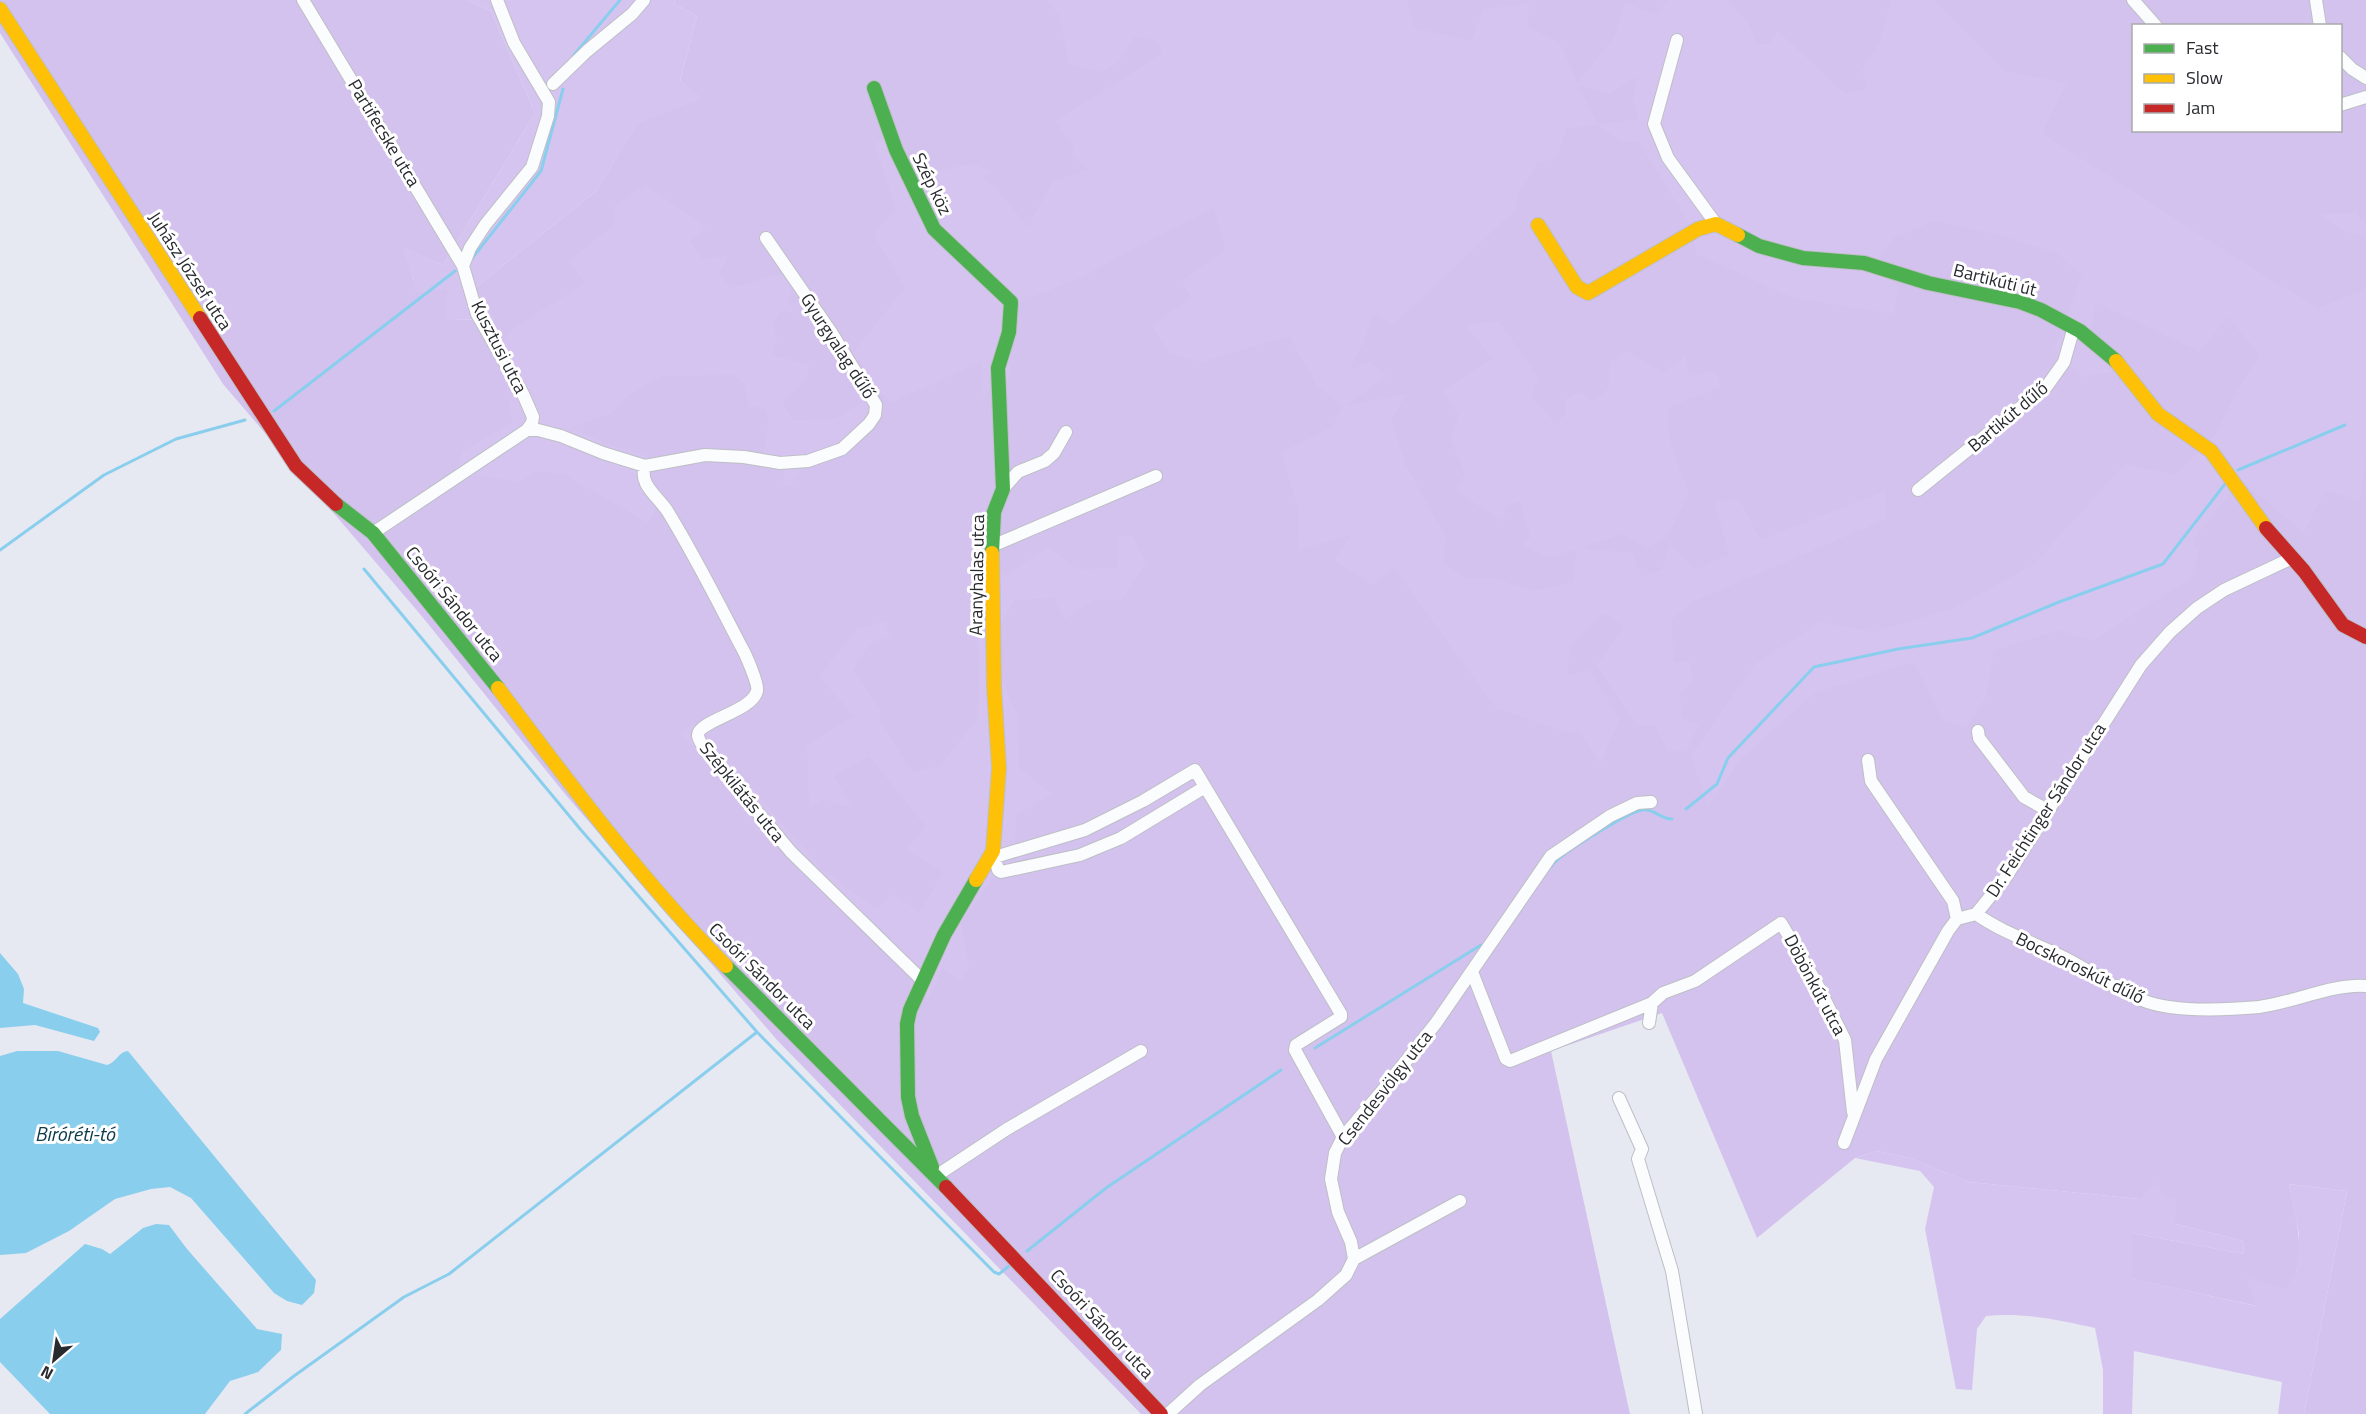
<svg xmlns="http://www.w3.org/2000/svg" width="2366" height="1414" font-family="'Titillium Web',sans-serif">
<style>
.green{fill:#d3c2ed;fill-rule:evenodd}
.forest{fill:#d6c4f0;fill-rule:evenodd}
.water{fill:#8aceee}
.lines{fill:none;stroke-linecap:round;stroke-linejoin:round}
.stream{stroke:#8aceee;stroke-width:3}
.street-casing{stroke:#bdbfc6;stroke-width:14}
.fast-casing{stroke:#bdbfc6;stroke-width:16}
.slow-casing{stroke:#bdbfc6;stroke-width:16}
.jam-casing{stroke:#bdbfc6;stroke-width:16}
.street{stroke:#fbfcfd;stroke-width:12}
.fast{stroke:#4caf50;stroke-width:14}
.slow{stroke:#ffc107;stroke-width:14}
.jam{stroke:#c62828;stroke-width:14}
.labels{text-anchor:middle;stroke-width:6;stroke-linejoin:round;paint-order:stroke}
.street-label{font-size:18px;fill:#282a2f;stroke:#fff}
.water-label{font-size:20px;font-style:italic;fill:#0f3a4c;stroke:#fff}
</style>
<rect width="100%" height="100%" fill="#e6e9f1"/>
<path class="green" d="M0,0H467L491,11L535,113L443,265L404,248L414,281L447,289V319L494,320L473,295L477,286L596,191L638,123L701,98L680,81L697,16L674,4L675,0H2366V1414H2304L2347,1191L2289,1184C2295,1214 2310,1264 2286,1289C2279,1296 2266,1301 2257,1306L2132,1279V1233L2244,1254L2243,1241L2175,1224V1199H2140L1969,1182L1909,1158L1877,1151L1855,1158L1757,1238L1662,1013L1551,1051L1630,1414H1141L777,1040L565,794L420,614L223,384L0,33ZM2134,26H2340V130H2134Z"/>
<path class="forest" d="M467,0H675L674,4L697,16L680,81L702,98L638,124L596,191L477,286L473,295L495,320L447,319V289L415,293L414,281L403,247L443,265L535,113L491,11Z
M1047,0H1407L1414,28L1471,41L1484,9L1529,4L1528,27L1559,42L1578,83L1614,37L1625,3L1657,15L1667,0H1727C1742,14 1751,24 1756,44H1769L1778,31L1845,94L1867,89L1862,71L1879,43L1891,0H1934L2005,71L2067,83L2042,133L2264,276L2318,308L2366,289V458L2360,501L2325,490L2304,532L2240,480L2192,541L2199,551L2191,578L2092,641L2059,630L1994,651L1986,697L1966,728L1943,721L1914,662L1814,693L1741,759L1708,806L1691,756L1755,664L1820,622L1874,632L1954,608L2033,565L2125,464L2175,475L2215,435L2237,391L2260,354L2227,317L2200,352L2096,302L2088,344L2113,372L2082,377L2054,349L2082,276L2057,253L1994,234L1935,221L1893,238L1877,261L1899,289L1893,314L1794,298L1696,254L1692,228L1639,142L1621,141L1597,125L1567,128L1556,159L1537,163L1517,196L1515,210L1393,325L1373,313L1362,345L1349,370L1369,362L1387,376L1345,406L1406,394L1391,420L1405,464L1446,537L1443,563L1465,578H1494L1532,591L1573,582L1577,549L1548,558L1520,544L1531,537L1520,501L1507,506L1503,522L1455,490L1465,474L1451,440L1458,415L1443,391L1492,359L1465,324L1500,322L1538,378L1531,397L1555,423L1565,415V399L1580,392L1592,402L1609,388L1610,362L1626,351L1663,372L1686,356L1688,376L1716,370L1721,387L1669,407C1663,436 1678,466 1689,493L1667,537L1646,548L1623,534L1579,548L1632,553L1642,577L1662,569L1670,544L1696,569L1729,555L1715,502L1739,499L1760,540L1885,491L1886,519L1694,601L1671,620L1674,662L1689,661L1694,681L1680,694L1682,718L1699,725L1686,751H1667L1655,725H1636L1597,665L1624,626L1603,613L1569,647L1568,676L1589,670L1620,719L1600,764L1580,731L1566,732L1496,708L1394,568L1373,585L1334,561L1351,535L1298,550L1299,511L1281,453L1332,427L1343,406L1318,387L1289,336L1202,362L1169,354L1152,325L1191,298L1182,281L1226,249L1214,208L1148,241L1084,276L1015,304L1008,382L982,395V361L890,403L852,354L905,288L874,235L896,208L874,142L895,139L914,176L970,164L992,171L982,178L997,189L1028,227L1052,182L1088,169L1072,156L1074,148L1056,121L1163,53L1155,40L1134,37L1119,62L1101,72L1069,64L1059,15ZM1638,76L1633,99L1638,119L1598,125L1578,85L1608,94Z
M646,185L706,227L690,241L701,259L728,256L719,273L730,288L783,273L793,285L788,301L795,314L781,310L773,326L777,338L772,355L810,365L806,380L782,403L793,420L835,419L863,402L881,399L861,439L829,460L801,470L790,487L782,483L785,470L784,460L763,455L769,419L763,407H749L745,385L734,375L661,376L628,396L612,413L570,428L612,446L647,454L652,486L659,504L648,523L564,474L536,471L519,482L456,472L463,451L513,422L508,406L518,381L502,351L506,336L511,330L585,283L568,261L613,226L615,205Z
M2357,211L2361,221L2366,222V237L2346,232L2319,215C2333,211 2343,216 2357,211Z
M1119,536H1133L1146,563L1121,600H1094L1064,619L1054,598L1015,600L999,626L1002,681L1018,716L1019,768L1052,794L1016,815L1015,844L1002,879L993,878L961,923L969,967L961,980L942,969L929,999L910,989L912,978L791,862L681,734L694,724L822,869L877,910L892,894L920,912L943,872L907,850L925,826L869,756L834,776L852,808L824,799L809,808L807,745L854,716L819,676L857,629L885,621L890,637L868,646L853,670L881,710L879,720L912,772L941,765L977,720L979,672L973,571L982,557L1005,576L1047,547L1077,569L1117,568Z
M1877,1151L1909,1158L1969,1182L2140,1199L2158,1181L2162,1195L2176,1199L2175,1224L2243,1241L2244,1254L2132,1233L2133,1279L2256,1306L2246,1277L2286,1289L2297,1269L2299,1234L2289,1184L2347,1191L2304,1414H2278L2282,1382L2134,1351L2132,1414H2103V1370L2095,1328C2061,1320 2022,1312 1986,1316L1977,1329L1972,1390L1956,1389L1925,1229L1934,1187L1920,1171L1855,1158Z"/>
<path class="water" d="M0,953L18,974L24,989L23,1003L98,1028L100,1032L94,1041L35,1025L0,1028Z
M17,1051H58L107,1065C116,1063 118,1052 128,1051L316,1280L314,1293L302,1305L287,1301L274,1293L191,1198L170,1187L151,1189L115,1199L69,1231L26,1253L0,1255V1056Z
M156,1224L169,1225L187,1249L257,1329L282,1334L281,1350L258,1372L230,1381L205,1414H50L0,1362V1319L85,1244L102,1249L110,1254L143,1228Z"/>
<g class="lines">
<path class="stream" d="M573,56L620,0
M470,261L541,171L563,89
M274,411L455,271
M2238,470L2345,425
M0,550L104,475L176,439L245,420
M364,569L581,830L757,1032L994,1272L999,1274L1009,1266
M1686,809L1717,784L1728,758L1814,667L1898,649L1972,638L2059,602L2163,564L2225,484
M1517,915C1529,898 1540,877 1555,862C1565,852 1628,812 1642,810C1653,808 1661,819 1672,819
M1315,1048L1481,945
M1027,1251L1106,1188L1281,1070
M245,1414L294,1376L404,1297L449,1274L757,1032"/>
<defs>
<path id="street" d="M303,0L463,266
M2133,0L2156,26
M2316,0L2320,26
M1677,40L1654,124L1668,158L1716,224
M2340,57L2352,69L2366,78
M553,84L587,51L632,14L644,0
M2340,105L2366,97
M527,430H538L561,436L603,453L645,466L705,455L744,457L780,463L808,461L842,449L869,424L875,415L876,405L831,332L766,238
M645,466C638,485 659,497 668,512C695,556 718,602 742,648C746,655 759,685 757,691C752,712 696,721 698,736C699,741 704,748 707,752L791,852L922,980
M1003,489L1018,472L1045,461L1054,453L1066,432
M1918,490L2047,386L2064,362L2074,327
M373,533L527,430L532,423L533,417L523,394L477,314L463,266L470,248L485,225L532,167L548,116L549,102L514,43L497,0
M992,546L1156,476
M1978,731L1979,738L2024,797L2047,810
M1868,760L1871,781L1953,901L1957,919
M993,851L998,870L1001,872L1080,855L1121,838L1205,787
M995,857L1085,830L1143,801L1195,770L1341,1014V1017L1296,1045L1295,1050L1343,1137
M1976,914C2003,933 2035,943 2065,958C2091,971 2115,989 2142,1000C2173,1013 2225,1010 2259,1007C2292,1003 2335,983 2366,986
M1472,972L1506,1059L1510,1061L1652,1003
M1649,1023L1652,1003L1663,993L1695,981L1781,923L1815,980L1845,1040L1853,1112
M1619,1098L1642,1149L1638,1159L1672,1271L1696,1414
M1844,1143L1876,1059L1948,931L1957,919L1976,914L2006,877L2141,665L2170,632L2197,608L2224,590L2292,558
M936,1176L1007,1129L1141,1051
M1354,1259L1460,1201
M1168,1414L1200,1385L1318,1300L1346,1275L1354,1259L1351,1242L1338,1212L1331,1179L1335,1153L1343,1137L1388,1084L1436,1023L1551,856L1610,816L1637,803L1651,802"/>
<path id="fast" d="M874,88L896,150L934,229L1011,302L1009,332L998,368L1003,489L994,512L992,553
M1738,235L1759,246L1803,258L1864,263L1928,283L2020,302L2041,310L2080,331L2116,361
M336,504L373,533L498,688
M726,966L946,1187
M932,1167L912,1116L908,1097L907,1024L910,1010L944,935L976,880"/>
<path id="slow" d="M0,9L200,318
M1538,225L1577,287L1588,293L1698,229L1716,224L1738,235
M2116,361L2158,414L2211,451L2266,528
M498,688C570,784 642,881 726,966
M976,880L993,851L999,768L994,687L992,553"/>
<path id="jam" d="M200,318L296,466L336,504
M2266,528L2304,571L2343,625L2366,637
M946,1187L1161,1414"/>
</defs>
<use href="#street" class="street-casing"/>
<use href="#fast" class="fast-casing"/>
<use href="#slow" class="slow-casing"/>
<use href="#jam" class="jam-casing"/>
<use href="#street" class="street"/>
<use href="#fast" class="fast"/>
<use href="#slow" class="slow"/>
<use href="#jam" class="jam"/>
</g>
<g class="labels">
<g class="street-label">
<text transform="translate(384 133) rotate(59)" y="6">Partifecske utca</text>
<text transform="translate(932 184) rotate(64)" y="6">Szép köz</text>
<text transform="translate(190 271) rotate(57)" y="6">Juhász József utca</text>
<text transform="translate(1995 280) rotate(14)" y="6">Bartikúti út</text>
<text transform="translate(838 346) rotate(57)" y="6">Gyurgyalag dűlő</text>
<text transform="translate(499 347) rotate(63)" y="6">Kusztusi utca</text>
<text transform="translate(2008 417) rotate(-40)" y="6">Bartikút dűlő</text>
<text transform="translate(977 575) rotate(-89)" y="6">Aranyhalas utca</text>
<text transform="translate(454 604) rotate(51)" y="6">Csoóri Sándor utca</text>
<text transform="translate(742 792) rotate(51)" y="6">Szépkilátás utca</text>
<text transform="translate(2046 810) rotate(-57)" y="6">Dr. Feichtinger Sándor utca</text>
<text transform="translate(2080 968) rotate(26)" y="6">Bocskoroskút dűlő</text>
<text transform="translate(762 976) rotate(45)" y="6">Csoóri Sándor utca</text>
<text transform="translate(1815 985) rotate(62)" y="6">Döbönkút utca</text>
<text transform="translate(1385 1088) rotate(-52)" y="6">Csendesvölgy utca</text>
<text transform="translate(1102 1324) rotate(47)" y="6">Csoóri Sándor utca</text>
</g>
<g class="water-label">
<text x="75" y="1141">Bíróréti-tó</text>
</g>
</g>
<rect x="2132" y="24" width="210" height="108" fill="#ffffff" stroke="#a9aaac" stroke-width="1.5"/>
<rect x="2144" y="44" width="30" height="9" fill="#4caf50" stroke="#a9aaac" stroke-width="1.5"/>
<text x="2186" y="54" font-size="18" fill="#282a2f">Fast</text>
<rect x="2144" y="74" width="30" height="9" fill="#ffc107" stroke="#a9aaac" stroke-width="1.5"/>
<text x="2186" y="84" font-size="18" fill="#282a2f">Slow</text>
<rect x="2144" y="104" width="30" height="9" fill="#c62828" stroke="#a9aaac" stroke-width="1.5"/>
<text x="2186" y="114" font-size="18" fill="#282a2f">Jam</text>
<g transform="translate(54 1360) rotate(209)" stroke="#ffffff" stroke-width="4.5" paint-order="stroke">
<path d="M0-4.5L10 22L0 15L-10 22Z" fill="#282a2f"/>
<text y="-9" font-size="16" font-weight="bold" text-anchor="middle" fill="#282a2f">N</text>
</g>
</svg>
